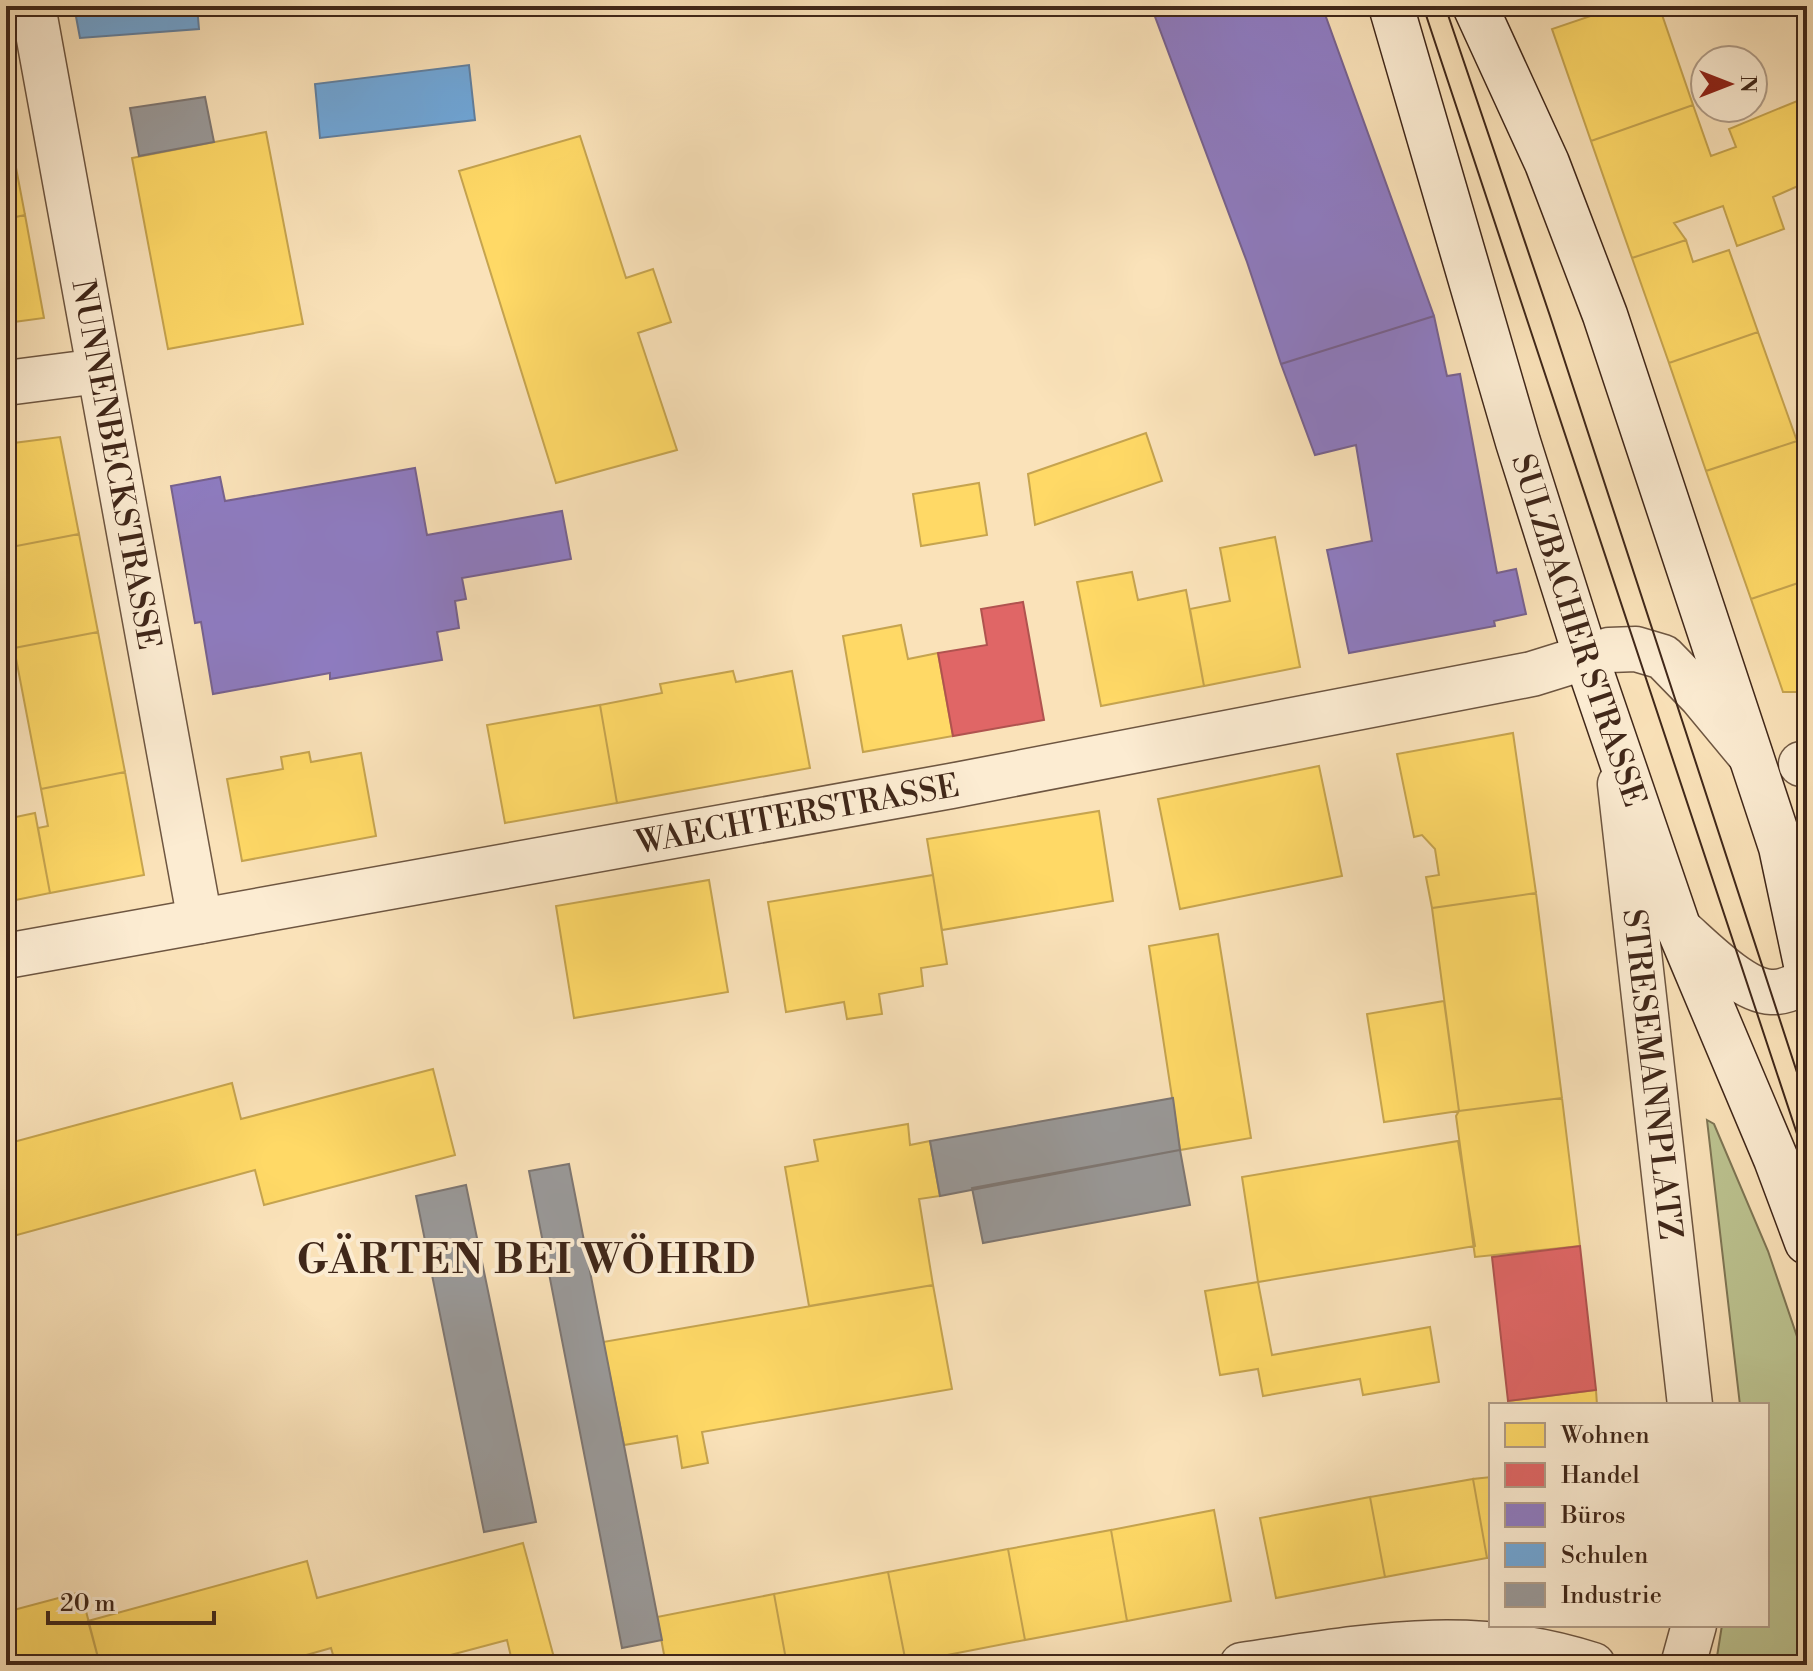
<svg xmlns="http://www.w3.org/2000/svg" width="1813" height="1671" font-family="'Libre Bodoni',serif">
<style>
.green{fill:#bcc390;stroke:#7e7554;stroke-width:2}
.homes{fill:#ffd966;stroke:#c6a44f;stroke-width:2}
.shops{fill:#e06666;stroke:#b0534f;stroke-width:2}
.offices{fill:#8e7cc3;stroke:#776290;stroke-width:2}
.schools{fill:#6fa8dc;stroke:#6181a2;stroke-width:2}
.industry{fill:#999;stroke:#7e7773;stroke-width:2}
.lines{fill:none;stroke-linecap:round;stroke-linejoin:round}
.minor-casing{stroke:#6e5641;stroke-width:47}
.tertiary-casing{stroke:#6e5641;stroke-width:47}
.secondary-casing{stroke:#402719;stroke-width:47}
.minor{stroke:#fcecd2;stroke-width:44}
.tertiary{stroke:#fcecd2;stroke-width:44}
.secondary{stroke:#fcecd2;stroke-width:44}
.tram{stroke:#402719;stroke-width:2}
.labels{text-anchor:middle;stroke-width:8;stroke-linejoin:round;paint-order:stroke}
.street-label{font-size:32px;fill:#402719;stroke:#fcecd2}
.district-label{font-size:40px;font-weight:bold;letter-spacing:2px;fill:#402719;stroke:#fcecd2}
</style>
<rect width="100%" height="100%" fill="#fae2b9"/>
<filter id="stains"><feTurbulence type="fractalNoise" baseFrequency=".0025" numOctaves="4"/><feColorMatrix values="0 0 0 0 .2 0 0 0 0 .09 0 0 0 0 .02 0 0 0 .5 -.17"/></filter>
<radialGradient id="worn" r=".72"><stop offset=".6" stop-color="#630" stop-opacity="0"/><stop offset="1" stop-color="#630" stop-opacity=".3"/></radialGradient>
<path class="green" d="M1707,1120L1714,1124L1768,1251L1807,1366V1665H1729L1716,1663L1722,1625H1767V1405H1740Z"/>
<path class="homes" d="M1620,6H1659L1693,105L1591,141L1552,29Z
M1802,99L1807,116V182L1773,197L1784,229L1737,246L1723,206L1674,223L1686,240L1632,258L1591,141L1693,105L1711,156L1736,147L1729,129Z
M6,115L25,215L6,219Z
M266,132L303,324L168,349L132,158Z
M580,136L626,278L653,269L671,322L638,333L677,450L556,483L459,171Z
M25,215L44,318L6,323V219Z
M1686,240L1693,262L1729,250L1758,332L1669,363L1632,258Z
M1758,332L1797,441L1706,471L1669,363Z
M1146,433L1162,481L1035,525L1028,474Z
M60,437L79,534L6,548V444Z
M1797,441L1807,470V580L1751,599L1706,471Z
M979,483L987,535L921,546L913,494Z
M79,534L98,632L14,648L6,605V583L11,581L6,548Z
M1275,537L1300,667L1204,686L1190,609L1230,601L1220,548Z
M1132,572L1138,600L1186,590L1204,686L1101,706L1077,582Z
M1807,580V692H1783L1751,599Z
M901,625L908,659L938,653L953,736L863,752L843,636Z
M98,632L125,772L41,789L14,648Z
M733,671L736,682L792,671L810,768L617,803L600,705L662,693L660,684Z
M600,705L617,803L505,823L487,725Z
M1513,733L1536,893L1432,908L1426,877L1439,875L1435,849L1422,835L1414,837L1397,754Z
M309,752L311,762L361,753L376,836L242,861L227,779L283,769L281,757Z
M1319,766L1342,876L1180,909L1158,799Z
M125,772L144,875L50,893L38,828L48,826L41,789Z
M1099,811L1113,901L942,930L927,839Z
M35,813L50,893L6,902V819Z
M933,875L947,964L921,968L923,986L879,994L882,1014L847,1019L844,1002L786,1012L768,902Z
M709,880L728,992L574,1018L556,906Z
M1536,893L1562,1098L1459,1111L1432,908Z
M1218,934L1251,1138L1180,1150L1149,946Z
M1444,1001L1459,1111L1384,1122L1367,1014Z
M433,1069L455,1155L264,1205L255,1170L6,1238V1144L232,1083L241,1119Z
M1562,1098L1580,1246L1475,1257L1456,1116L1459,1111Z
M908,1124L910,1145L930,1141L940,1196L919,1199L933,1285L809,1306L785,1167L818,1161L814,1140Z
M1458,1141L1475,1246L1258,1282L1242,1177Z
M1258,1282L1272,1355L1430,1327L1439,1382L1363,1395L1360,1379L1263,1396L1258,1369L1220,1375L1205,1291Z
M933,1285L952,1389L702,1432L708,1463L682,1468L677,1436L624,1445L603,1342Z
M1596,1390L1597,1405H1508V1401Z
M1491,1477V1558H1487L1473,1479Z
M1473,1479L1487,1558L1385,1577L1370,1497Z
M1370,1497L1385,1577L1276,1598L1260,1518Z
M1214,1510L1231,1601L1127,1621L1111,1530Z
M1111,1530L1127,1621L1025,1640L1008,1549Z
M523,1543L556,1665H513L507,1640L413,1665H336L331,1648L271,1665H100L88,1621L307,1561L317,1598Z
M1008,1549L1025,1640L906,1663L888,1572Z
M888,1572L906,1663L787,1665L774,1594Z
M81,1592L100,1665H6V1612Z
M774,1594L787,1665H666L657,1617Z"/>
<path class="shops" d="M1023,602L1044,720L953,736L938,653L987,645L981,609Z
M1580,1246L1596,1390L1508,1401L1492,1257Z"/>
<path class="offices" d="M1151,6H1322L1434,316L1281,364L1247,262Z
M1434,316L1447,376L1460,374L1497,573L1516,569L1526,614L1494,621L1495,626L1349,653L1327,550L1372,541L1356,445L1315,455L1281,364Z
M415,468L427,535L562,511L571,559L462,578L466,599L455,601L459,628L437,632L442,660L330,679V673L213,694L201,622L195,623L171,486L220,477L225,501Z"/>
<path class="schools" d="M74,6H197L199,29L80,38Z
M469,65L475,120L320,138L315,84Z"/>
<path class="industry" d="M205,97L214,142L139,156L130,108Z
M1173,1098L1180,1150L940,1196L930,1141Z
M1180,1150L1190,1205L983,1243L972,1188Z
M569,1164L662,1640L622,1648L529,1171Z
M466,1185L536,1522L484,1532L416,1196Z"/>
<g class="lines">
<defs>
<g id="minor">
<path id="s1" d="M33,6L200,921"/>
<path d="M6,383L99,371"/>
<path d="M1801,764H1807"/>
<path id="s2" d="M1620,784L1690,1405"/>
<path d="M1679,929C1701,948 1742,991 1771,992C1784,993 1796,986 1807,981"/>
<path id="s3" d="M6,956L951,786L1532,674L1609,650L1636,649L1663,657L1701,696L1750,755"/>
<path d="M1683,1665L1694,1625"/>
</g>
<path id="tertiary" d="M1242,1665C1365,1647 1471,1625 1593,1665"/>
<g id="secondary">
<path id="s4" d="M1391,6L1518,442L1586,657L1679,929L1776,1159L1807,1242"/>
<path d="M1475,6L1547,163L1605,315L1781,847L1807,969"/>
</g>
</defs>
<use href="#minor" class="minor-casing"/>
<use href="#tertiary" class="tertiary-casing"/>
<use href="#secondary" class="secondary-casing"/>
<use href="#minor" class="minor"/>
<use href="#tertiary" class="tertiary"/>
<use href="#secondary" class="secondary"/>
<path class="tram" d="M1423,6L1807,1164
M1445,6L1550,316L1807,1103"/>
</g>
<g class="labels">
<g class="street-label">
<text dy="11" stroke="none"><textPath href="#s1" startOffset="466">NUNNENBECKSTRASSE</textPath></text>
<text dy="11" stroke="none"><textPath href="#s4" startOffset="652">SULZBACHER STRASSE</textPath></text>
<text dy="11" stroke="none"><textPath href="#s3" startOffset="804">WAECHTERSTRASSE</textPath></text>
<text dy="11" stroke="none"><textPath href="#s2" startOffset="292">STRESEMANNPLATZ</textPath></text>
</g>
<g class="district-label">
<text x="527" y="1273">GÄRTEN BEI WÖHRD</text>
</g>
</g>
<rect width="1813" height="1671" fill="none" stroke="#fae2b9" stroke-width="32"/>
<rect x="8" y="8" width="1797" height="1655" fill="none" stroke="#402719" stroke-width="4"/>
<rect x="16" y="16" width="1781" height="1639" fill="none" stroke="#402719" stroke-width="2"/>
<rect x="1489" y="1403" width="280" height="224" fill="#fcecd2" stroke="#b19d88" stroke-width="2"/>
<rect x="1505" y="1423" width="40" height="24" fill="#ffd966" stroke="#b19d88" stroke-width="2"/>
<text x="1561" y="1443" font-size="24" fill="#402719">Wohnen</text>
<rect x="1505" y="1463" width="40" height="24" fill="#e06666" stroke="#b19d88" stroke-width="2"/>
<text x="1561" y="1483" font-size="24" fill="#402719">Handel</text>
<rect x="1505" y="1503" width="40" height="24" fill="#8e7cc3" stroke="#b19d88" stroke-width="2"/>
<text x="1561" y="1523" font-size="24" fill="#402719">Büros</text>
<rect x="1505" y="1543" width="40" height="24" fill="#6fa8dc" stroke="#b19d88" stroke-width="2"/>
<text x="1561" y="1563" font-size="24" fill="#402719">Schulen</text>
<rect x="1505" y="1583" width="40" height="24" fill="#999999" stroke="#b19d88" stroke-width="2"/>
<text x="1561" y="1603" font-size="24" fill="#402719">Industrie</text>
<g transform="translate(1729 84) rotate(90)"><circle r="38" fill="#fcecd2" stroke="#b19d88" stroke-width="2"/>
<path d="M0-6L14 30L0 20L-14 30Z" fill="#8f2418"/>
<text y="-12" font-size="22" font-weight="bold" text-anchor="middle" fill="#402719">N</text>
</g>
<path d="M48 1611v12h166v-12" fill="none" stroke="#402719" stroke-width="4"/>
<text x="60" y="1611" font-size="24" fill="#402719" stroke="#fcecd2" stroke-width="6" paint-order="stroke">20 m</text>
<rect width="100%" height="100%" filter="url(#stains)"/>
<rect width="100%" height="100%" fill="url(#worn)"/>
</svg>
